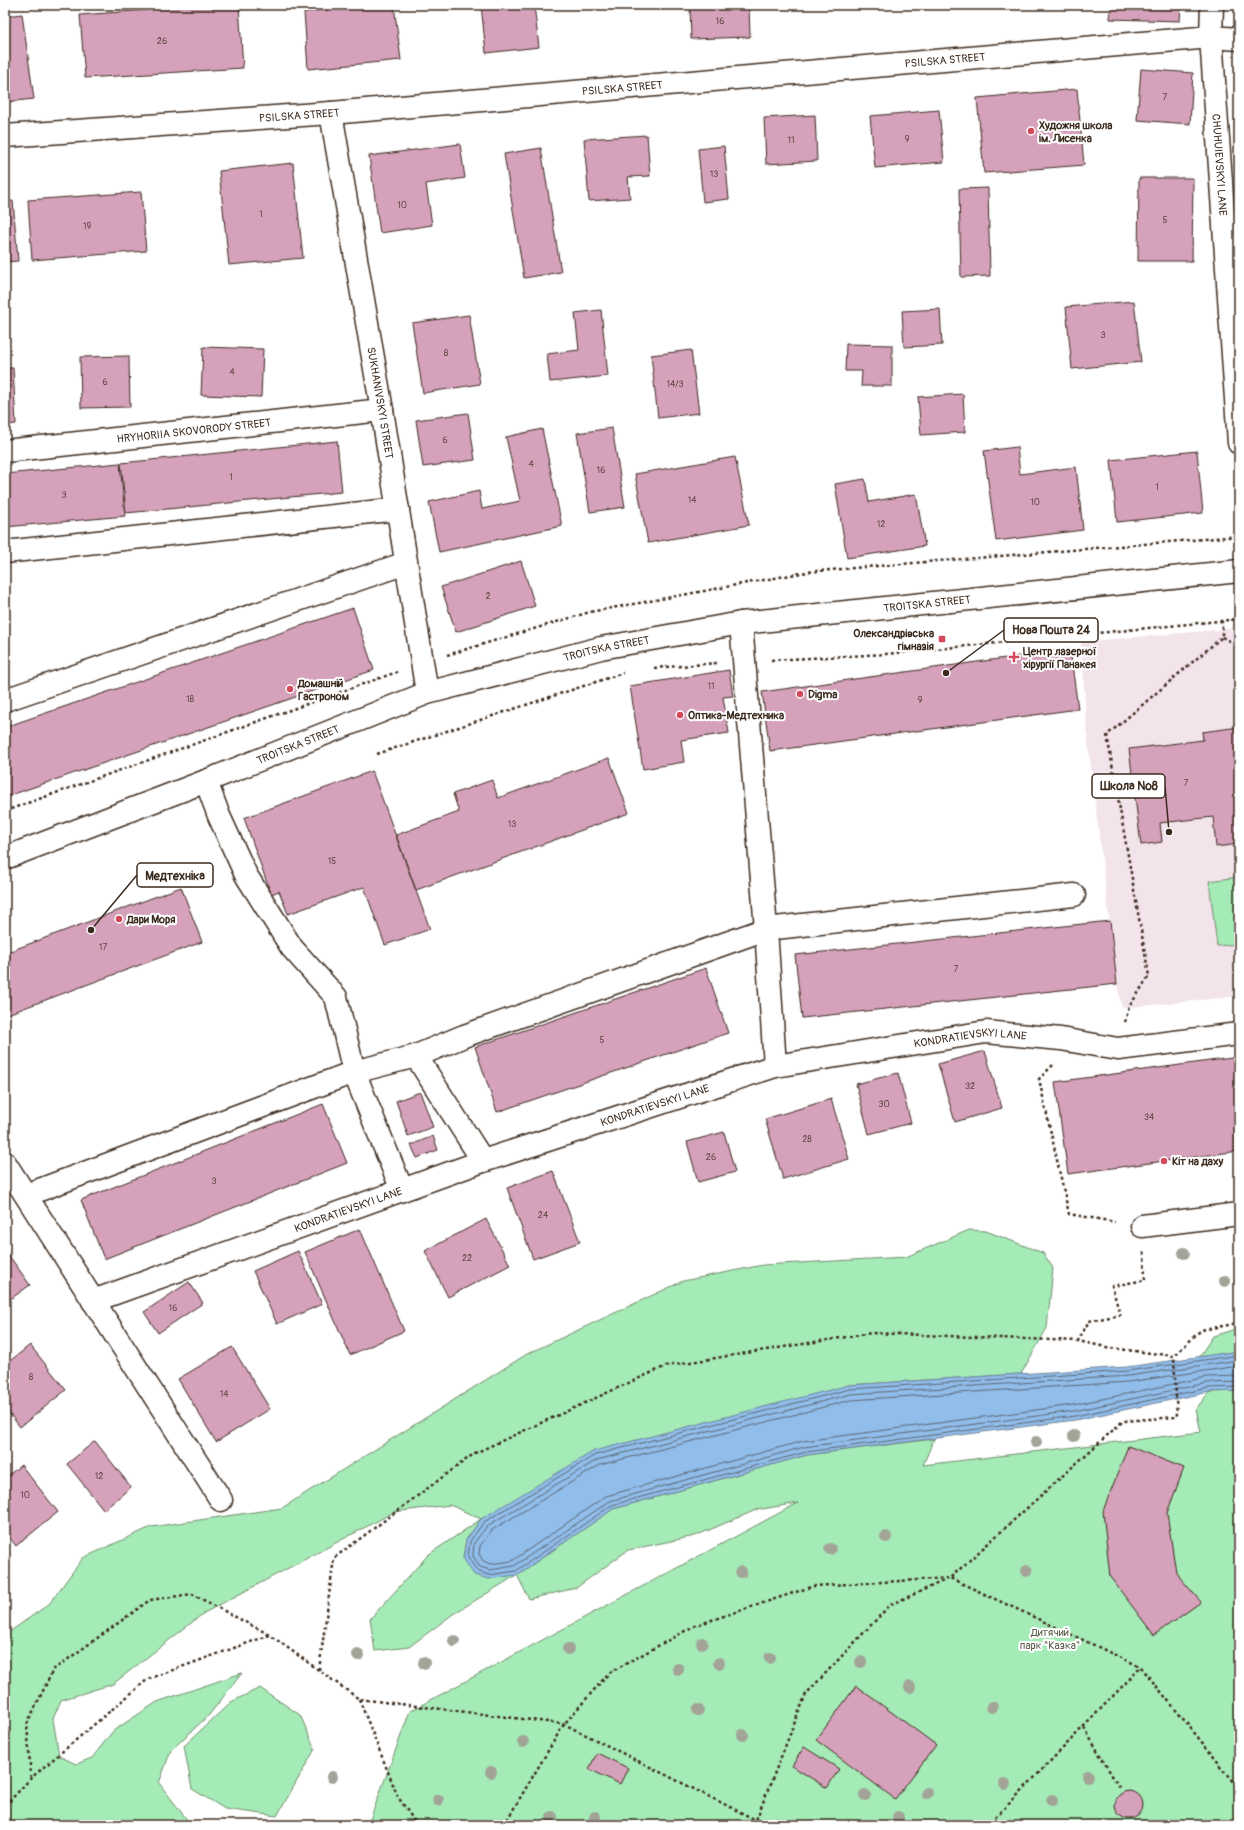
<svg xmlns="http://www.w3.org/2000/svg" width="1244" height="1830" font-family="Pangolin,sans-serif">
<style>
.built{fill:#f3e3eb}
.green{fill:#a5ebb7;stroke:#708a6a}
.water{fill:#90bdea;stroke:#6e8298}
.lines{fill:none;stroke-linecap:round;stroke-linejoin:round}
.shore{stroke:#5d6570;stroke-width:1}
.building{fill:#d6a1bb;stroke:#3b2a1e}
.minor-casing{stroke:#3b2a1e;stroke-width:25}
.major-casing{stroke:#3b2a1e;stroke-width:25}
.path{stroke:#3b2a1e;stroke-width:2.5;stroke-dasharray:3 3;stroke-linecap:butt}
.minor{stroke:#fff;stroke-width:22}
.major{stroke:#fff;stroke-width:22}
.tree{fill:#a2a498}
.poi-dot{fill:#d1495b;stroke:#fff;stroke-width:1.5}
.labels{text-anchor:middle;stroke-width:4;stroke-linejoin:round;paint-order:stroke}
.number-label{font-size:9px;fill:#624845}
.street-label{font-size:11px;fill:#3b2a1e;stroke:#fff}
.poi-label{font-size:11px;font-weight:bold;fill:#3b2a1e;stroke:#fff;text-anchor:start}
.park-label{font-size:11px;fill:#565a44;stroke:#fff}
.leader{fill:none;stroke:#3b2a1e;stroke-width:1.5}
.callout-dot{fill:#3b2a1e;stroke:#fff;stroke-width:1.5}
.callout{fill:#fff;stroke:#3b2a1e;stroke-width:1.5}
.callout-label{font-size:12px;text-anchor:middle;font-weight:bold;fill:#3b2a1e}
</style>
<rect width="100%" height="100%" fill="#fff"/>
<filter id="ink" filterUnits="userSpaceOnUse"><feTurbulence type="fractalNoise" baseFrequency=".025" numOctaves="2"/><feDisplacementMap in="SourceGraphic" scale="8" xChannelSelector="R" yChannelSelector="G"/><feConvolveMatrix kernelMatrix="1 2 1 2 8 2 1 2 1" color-interpolation-filters="sRGB"/></filter>
<g filter="url(#ink)">
<path class="built" d="M1239,628V996L1122,1008L1117,984L1088,743L1081,642Z"/>
<path class="green" d="M1239,877V944L1217,946L1209,881Z
M969,1230L986,1231L1043,1253L1053,1268L1047,1328L1021,1374L849,1385L481,1519L466,1540L463,1558L517,1575L613,1509L807,1455L934,1439L923,1465L1201,1432L1196,1409L1209,1392L1239,1391V1825H368L410,1711L798,1503L756,1510L695,1536L628,1550L576,1588L529,1599L517,1575L453,1614L409,1647L375,1651L370,1619L428,1555L481,1519L450,1505L394,1512L204,1613L113,1684L61,1700L53,1719L59,1756L76,1764L92,1758L113,1731L157,1702L242,1673L209,1715L171,1750L159,1783L191,1825H5V1635L49,1604L83,1558L151,1527L282,1508L527,1354L683,1281L763,1265L906,1257Z
M1239,1328V1351L1199,1357L1213,1336Z
M260,1688L300,1715L315,1749L277,1816L225,1809L192,1789L184,1746L231,1702Z"/>
<path class="water" d="M1239,1351V1391L1209,1392L1075,1420L807,1455L613,1509L517,1575L489,1579L474,1575L463,1558L466,1540L481,1519L594,1451L849,1385L1127,1367Z"/>
<g class="lines">
<path class="shore" d="M1239,1355L1127,1371L850,1389L595,1455L484,1522L470,1541L468,1557L477,1571L489,1575L516,1571L612,1505L806,1452L1075,1416L1208,1388L1239,1387
M1239,1360L1128,1376L851,1394L597,1460L487,1526L474,1543L473,1556L480,1567L490,1570L514,1566L610,1501L804,1447L1074,1411L1207,1383L1239,1382
M1239,1366L1128,1382L851,1400L600,1465L492,1530L480,1546L479,1554L483,1561L490,1564L512,1561L606,1496L803,1441L1073,1405L1207,1377L1239,1376"/>
</g>
<path class="building" d="M147,5H239L243,68L85,78L80,15L147,10Z
M375,5H394L401,60L308,69L304,12Z
M481,5H534L539,47L486,53Z
M690,5H749L750,37L691,39Z
M1111,5H1181L1180,21L1110,19Z
M22,14L34,99L5,102V16Z
M1141,69L1193,73L1190,124L1137,120Z
M1077,89L1084,165L984,173L977,98Z
M939,110L944,162L875,168L870,116Z
M815,115L817,161L766,164L764,118Z
M647,135L650,176L628,177L630,198L589,201L584,139Z
M460,144L465,178L426,184L432,225L380,233L369,156Z
M724,146L729,199L703,202L698,149Z
M541,148L561,272L524,278L504,154Z
M293,163L303,258L229,265L219,171Z
M1139,178H1193L1192,261H1138Z
M988,188L990,276L961,277L959,189Z
M141,192L146,251L32,260L28,200Z
M13,201L18,261L5,262V202Z
M1134,301L1141,362L1072,369L1066,307Z
M940,309L942,345L904,347L902,311Z
M601,310L608,376L550,382L547,354L579,350L575,313Z
M469,315L480,384L423,393L412,323Z
M846,344L892,345V386H861L862,371H845Z
M203,347L263,349L261,397L201,395Z
M691,350L699,413L658,418L651,355Z
M129,356L130,407L81,408L80,357Z
M5,368H13L16,424L5,425Z
M963,394L965,432L921,435L918,397Z
M468,413L475,460L423,467L416,420Z
M612,428L625,507L590,512L577,433Z
M542,429L562,526L439,552L429,502L479,491L482,509L520,501L506,437Z
M337,441L342,492L126,513L121,463Z
M1017,447L1020,474L1076,467L1083,530L996,541L984,451Z
M1197,451L1203,513L1117,522L1111,460Z
M735,457L749,525L648,543L635,474Z
M120,463L125,516L5,527V474Z
M865,479L869,502L916,494L925,546L847,558L835,484Z
M521,561L535,606L456,632L441,587Z
M353,608L374,670L5,797V727Z
M1070,649L1078,709L770,751L762,692Z
M729,670L733,696L723,697L729,733L681,740L684,762L643,769L630,686Z
M1239,727V844L1216,847L1213,817L1160,823L1162,842L1141,845L1129,749L1203,740L1202,732Z
M609,758L629,813L416,890L396,835L459,812L453,794L492,780L498,798Z
M372,771L430,929L385,945L364,887L288,914L279,891L271,894L244,818Z
M181,887L202,942L5,1015V953Z
M1110,921L1117,984L802,1018L795,955Z
M706,968L728,1033L497,1112L475,1047Z
M985,1051L1002,1108L955,1122L938,1064Z
M1239,1057V1151L1068,1174L1055,1082Z
M898,1073L911,1123L869,1134L856,1084Z
M420,1092L433,1127L408,1136L396,1101Z
M831,1099L849,1159L783,1179L765,1119Z
M323,1104L347,1163L104,1259L81,1200Z
M724,1132L735,1172L698,1182L687,1142Z
M433,1136L438,1150L417,1158L411,1145Z
M553,1171L580,1242L533,1259L507,1188Z
M486,1219L510,1265L448,1297L425,1251Z
M360,1229L404,1331L350,1355L305,1252Z
M5,1250L30,1285L5,1303Z
M298,1251L322,1304L277,1324L253,1271Z
M189,1282L203,1303L158,1333L144,1312Z
M30,1345L66,1390L20,1427L5,1408V1365Z
M232,1347L270,1409L216,1442L178,1379Z
M95,1441L131,1487L104,1510L67,1464Z
M1128,1446L1184,1468L1167,1513L1176,1573L1201,1602L1154,1635L1110,1577L1103,1511Z
M21,1465L58,1512L16,1546L5,1532V1478Z
M856,1686L936,1745L895,1799L816,1740Z
M804,1747L839,1769L827,1788L792,1766Z
M597,1753L628,1768L620,1784L589,1769Z
M1115 1805a14 14 0 1 1 28 0a14 14 0 1 1-28 0Z"/>
<g class="lines">
<defs>
<g id="minor">
<path id="s1" d="M1212,5L1211,37L1239,443"/>
<path id="s2" d="M331,113L382,410L427,693"/>
<path id="s3" d="M5,136L331,113L1211,37L1239,39"/>
<path id="s4" d="M5,451L382,410"/>
<path d="M5,552L398,509"/>
<path d="M741,623L766,929L775,1066"/>
<path d="M5,700L406,563"/>
<path d="M206,781L219,816L246,875L292,948L336,997L354,1072L402,1190"/>
<path d="M416,1056L483,1161"/>
<path d="M5,1163L221,1500"/>
<path d="M26,1195L354,1072L416,1056L464,1036L766,929L1074,895"/>
<path d="M1142,1226L1239,1214"/>
<path id="s5" d="M93,1301L483,1161L775,1066L986,1032L1061,1039L1118,1049L1239,1034"/>
</g>
<g id="major">
<path id="s6" d="M5,858L206,781L427,693L601,648L741,623L1239,571"/>
</g>
</defs>
<use href="#minor" class="minor-casing"/>
<use href="#major" class="major-casing"/>
<path class="path" d="M1222,637L1239,646
M447,655L590,612L807,572L1239,536
M771,660L886,654L1239,619
M654,668L718,663
M377,754L623,673
M5,811L397,672
M1125,1022L1129,1007L1149,976L1107,735L1222,637V621
M1053,1065L1039,1079L1069,1214L1115,1222
M1144,1252L1145,1280L1112,1286L1120,1315L1089,1321L1078,1341L1111,1348L1174,1356L1201,1330L1239,1323
M319,1670L334,1558L475,1453L666,1366L871,1333L1078,1341
M359,1699L398,1797L417,1825
M1084,1728L1120,1789
M31,1778L27,1724L53,1670L150,1600L192,1594L270,1635
M5,1806L31,1778L148,1679L270,1635L359,1699L564,1724L756,1820
M504,1825L564,1724L609,1673L694,1626L814,1586L950,1578L1141,1667L1239,1788
M766,1825L756,1820L806,1694L890,1605L950,1578L1123,1421L1177,1417L1174,1356
M986,1825L1011,1802L1141,1667"/>
<use href="#minor" class="minor"/>
<use href="#major" class="major"/>
</g>
<g class="tree">
<circle cx="1184" cy="1253" r="6"/>
<circle cx="1225" cy="1281" r="6"/>
<circle cx="1074" cy="1436" r="6"/>
<circle cx="1036" cy="1442" r="6"/>
<circle cx="886" cy="1537" r="6"/>
<circle cx="830" cy="1549" r="6"/>
<circle cx="1027" cy="1571" r="6"/>
<circle cx="741" cy="1572" r="6"/>
<circle cx="454" cy="1641" r="6"/>
<circle cx="702" cy="1643" r="6"/>
<circle cx="568" cy="1649" r="6"/>
<circle cx="358" cy="1655" r="6"/>
<circle cx="770" cy="1658" r="6"/>
<circle cx="861" cy="1662" r="6"/>
<circle cx="424" cy="1663" r="6"/>
<circle cx="719" cy="1663" r="6"/>
<circle cx="678" cy="1669" r="6"/>
<circle cx="910" cy="1687" r="6"/>
<circle cx="992" cy="1707" r="6"/>
<circle cx="698" cy="1710" r="6"/>
<circle cx="743" cy="1735" r="6"/>
<circle cx="523" cy="1742" r="6"/>
<circle cx="491" cy="1772" r="6"/>
<circle cx="1088" cy="1776" r="6"/>
<circle cx="332" cy="1777" r="6"/>
<circle cx="1005" cy="1784" r="6"/>
<circle cx="927" cy="1793" r="6"/>
<circle cx="865" cy="1795" r="6"/>
<circle cx="438" cy="1800" r="6"/>
<circle cx="1052" cy="1800" r="6"/>
<circle cx="552" cy="1817" r="6"/>
<circle cx="595" cy="1817" r="6"/>
<circle cx="898" cy="1817" r="6"/>
</g>
</g>
<g class="poi-dot">
<circle cx="1031" cy="131" r="4"/>
<rect x="938" y="635" width="8" height="8" rx="2"/>
<path d="M1012 651h4v4h4v4h-4v4h-4v-4h-4v-4h4z"/>
<circle cx="290" cy="689" r="4"/>
<circle cx="800" cy="694" r="4"/>
<circle cx="680" cy="715" r="4"/>
<circle cx="119" cy="919" r="4"/>
<circle cx="1164" cy="1161" r="4"/>
</g>
<g class="labels">
<g class="number-label">
<text x="720" y="24">16</text>
<text x="162" y="44">26</text>
<text x="1165" y="100">7</text>
<text x="907" y="142">9</text>
<text x="791" y="143">11</text>
<text x="714" y="177">13</text>
<text x="402" y="208">10</text>
<text x="261" y="217">1</text>
<text x="1165" y="223">5</text>
<text x="87" y="229">19</text>
<text x="1103" y="338">3</text>
<text x="446" y="356">8</text>
<text x="232" y="375">4</text>
<text x="105" y="385">6</text>
<text x="675" y="387">14/3</text>
<text x="445" y="443">6</text>
<text x="531" y="467">4</text>
<text x="601" y="473">16</text>
<text x="231" y="480">1</text>
<text x="1157" y="490">1</text>
<text x="64" y="498">3</text>
<text x="692" y="503">14</text>
<text x="1035" y="505">10</text>
<text x="881" y="527">12</text>
<text x="488" y="599">2</text>
<text x="711" y="689">11</text>
<text x="190" y="702">18</text>
<text x="920" y="703">9</text>
<text x="1186" y="786">7</text>
<text x="512" y="827">13</text>
<text x="332" y="864">15</text>
<text x="103" y="950">17</text>
<text x="956" y="972">7</text>
<text x="602" y="1043">5</text>
<text x="970" y="1089">32</text>
<text x="884" y="1107">30</text>
<text x="1149" y="1120">34</text>
<text x="807" y="1142">28</text>
<text x="711" y="1160">26</text>
<text x="214" y="1184">3</text>
<text x="543" y="1218">24</text>
<text x="467" y="1261">22</text>
<text x="173" y="1311">16</text>
<text x="31" y="1380">8</text>
<text x="224" y="1397">14</text>
<text x="99" y="1479">12</text>
<text x="25" y="1498">10</text>
</g>
<g class="street-label">
<text dy="4" stroke="none"><textPath href="#s3" startOffset="943">PSILSKA STREET</textPath></text>
<text dy="4" stroke="none"><textPath href="#s3" startOffset="619">PSILSKA STREET</textPath></text>
<text dy="4" stroke="none"><textPath href="#s3" startOffset="295">PSILSKA STREET</textPath></text>
<text dy="4" stroke="none"><textPath href="#s1" startOffset="160">CHUHUIEVSKYI LANE</textPath></text>
<text dy="4" stroke="none"><textPath href="#s2" startOffset="294">SUKHANIVSKYI STREET</textPath></text>
<text dy="4" stroke="none"><textPath href="#s4" startOffset="190">HRYHORIIA SKOVORODY STREET</textPath></text>
<text dy="4" stroke="none"><textPath href="#s6" startOffset="962">TROITSKA STREET</textPath></text>
<text dy="4" stroke="none"><textPath href="#s6" startOffset="638">TROITSKA STREET</textPath></text>
<text dy="4" stroke="none"><textPath href="#s6" startOffset="314">TROITSKA STREET</textPath></text>
<text dy="4" stroke="none"><textPath href="#s5" startOffset="919">KONDRATIEVSKYI LANE</textPath></text>
<text dy="4" stroke="none"><textPath href="#s5" startOffset="595">KONDRATIEVSKYI LANE</textPath></text>
<text dy="4" stroke="none"><textPath href="#s5" startOffset="271">KONDRATIEVSKYI LANE</textPath></text>
</g>
<g class="poi-label">
<text x="1039" y="129">Художня школа<tspan x="1039" dy="13">ім. Лисенка</tspan></text>
<text x="934" y="637" text-anchor="end">Олександрівська<tspan x="934" dy="13">гімназія</tspan></text>
<text x="1023" y="655">Центр лазерної<tspan x="1023" dy="13">хірургії Панакея</tspan></text>
<text x="298" y="687">Домашній<tspan x="298" dy="13">Гастроном</tspan></text>
<text x="808" y="698">Digma</text>
<text x="688" y="719">Оптика-Медтехника</text>
<text x="127" y="923">Дари Моря</text>
<text x="1172" y="1165">Кіт на даху</text>
</g>
<g class="park-label">
<text x="1050" y="1636">Дитячий<tspan x="1050" dy="13">парк "Казка"</tspan></text>
</g>
</g>
<path class="leader" d="M946 673L1004 630M1169 832L1165 786M91 930L137 875"/>
<g class="callout-dot">
<circle cx="946" cy="673" r="4"/>
<circle cx="1169" cy="832" r="4"/>
<circle cx="91" cy="930" r="4"/>
</g>
<g class="callout">
<rect x="1004" y="618" width="94" height="24" rx="4"/>
<rect x="1092" y="774" width="73" height="24" rx="4"/>
<rect x="137" y="863" width="76" height="24" rx="4"/>
</g>
<g class="callout-label">
<text x="1051" y="634">Нова Пошта 24</text>
<text x="1129" y="790">Школа №8</text>
<text x="175" y="880">Медтехніка</text>
</g>
<rect width="1244" height="1830" fill="none" stroke="#fff" stroke-width="20"/>
<rect x="10" y="10" width="1224" height="1810" fill="none" stroke="#3b2a1e" stroke-width="1.5" filter="url(#ink)"/>
</svg>
